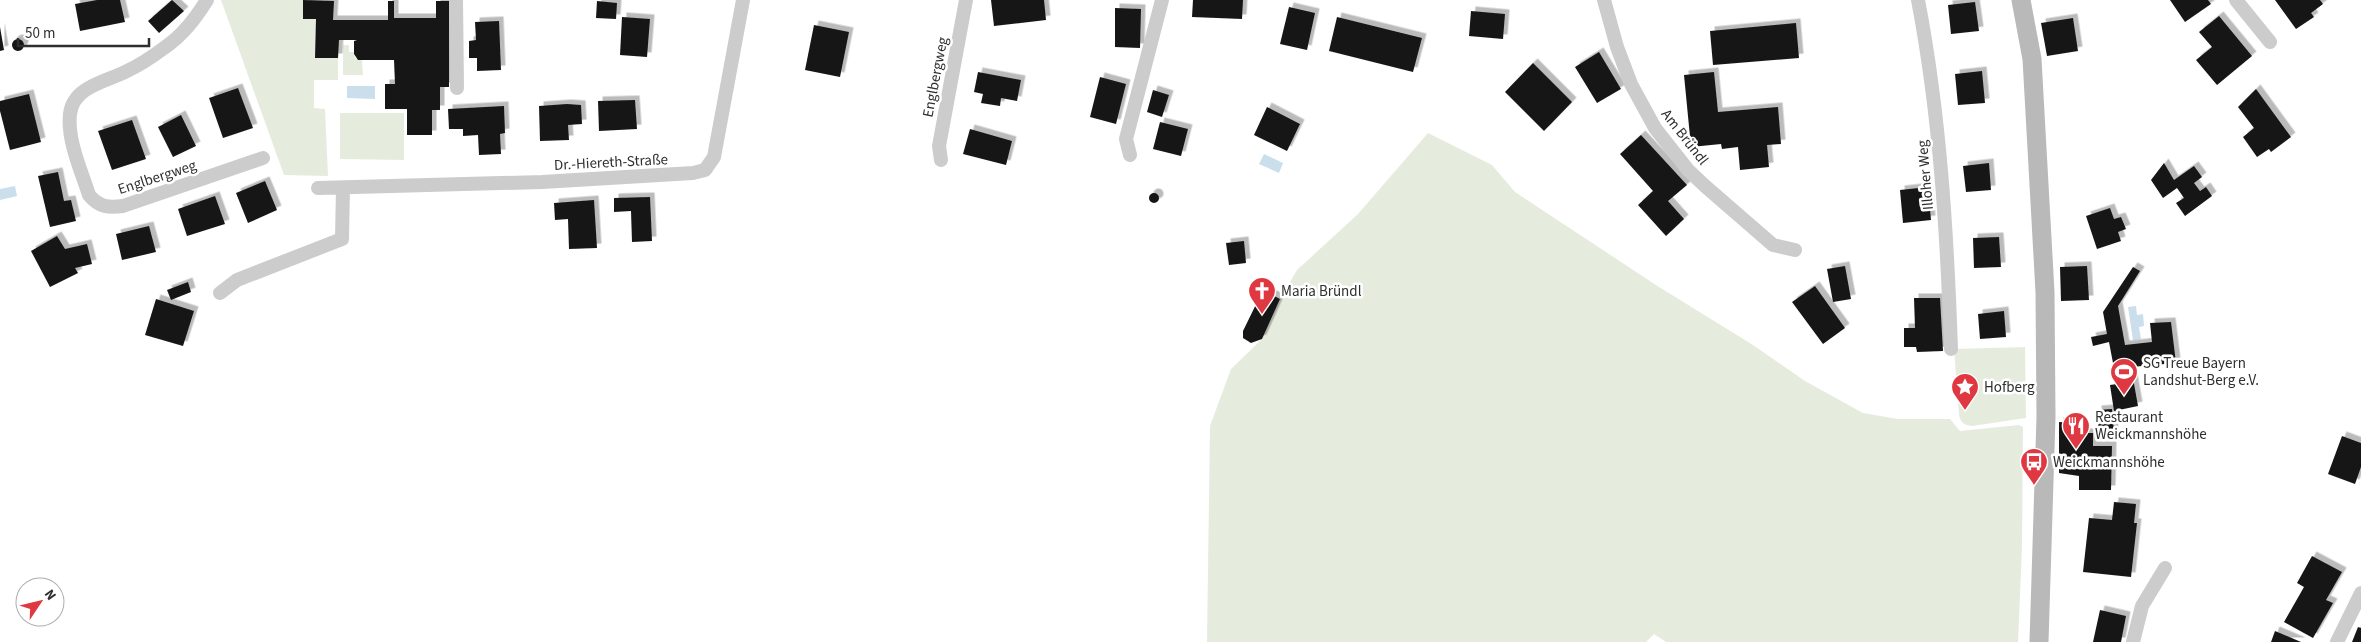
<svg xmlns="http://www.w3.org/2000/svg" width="2361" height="642" font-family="'Source Sans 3',sans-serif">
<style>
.green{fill:#e5ecde}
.water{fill:#cbdeeb}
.building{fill:#161616;filter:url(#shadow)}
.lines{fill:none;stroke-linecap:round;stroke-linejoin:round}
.street{stroke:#ccc;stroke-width:14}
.secondary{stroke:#b9b9b9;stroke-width:19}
.labels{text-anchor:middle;stroke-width:5;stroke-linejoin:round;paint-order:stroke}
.street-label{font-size:15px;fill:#2f2f2f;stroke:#fff}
.poi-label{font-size:15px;fill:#2f2f2f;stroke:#fff;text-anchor:start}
</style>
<defs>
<filter id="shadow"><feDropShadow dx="4.5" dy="-4.5" stdDeviation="0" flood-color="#0004"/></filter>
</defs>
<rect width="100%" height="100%" fill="#fff"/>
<path class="green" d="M221,0H303V19H316V58H338V80H314V108L325,109L328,176L284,175Z
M343,45H349V52H354L355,58L362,60L363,75H343Z
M340,113H404V160L340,159Z
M1428,133L1492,165L1515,192L1659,287L1753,345L1805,381L1863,413L1898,419H1950L1960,431L2019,425L2023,427L2022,547L2018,642H1666L1654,634L1646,642H1207L1210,426L1231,369L1262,339L1280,299L1297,270L1358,214Z
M2025,347L2026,418L1972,426C1964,425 1961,423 1959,415L1954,349Z"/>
<path class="water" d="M347,86H375V99L347,98Z
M1264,154L1283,163L1279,173L1259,164Z
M15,186L17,196L0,200V189Z
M2136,306L2137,315L2143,314L2144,326L2139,327L2141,339L2133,340L2128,307Z"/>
<path class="building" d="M97,0H120L125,22L80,31L75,4Z
M172,0L184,11L159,33L148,21Z
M303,0L334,1L333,20H388V1H394V18H436V1H449V87H440V110H432V135H407V109H385V84H395L394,60H358L354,54V41L357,40H339L338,58H315L316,19H303Z
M991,0H1044L1046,20L994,26Z
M1193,0H1243L1242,19L1192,17Z
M2170,0H2208L2211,4L2185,22Z
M2275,0H2320L2323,4L2311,13L2314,17L2296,29Z
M597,1L617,3L616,19L596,18Z
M1975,2L1979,31L1951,34L1948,5Z
M1289,7L1315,13L1307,50L1280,44Z
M1115,8L1141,9L1140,48L1115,47Z
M1471,11L1505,14L1503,39L1469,36Z
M2219,16L2252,56L2217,85L2196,60L2212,47L2199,32Z
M622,17L650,19L647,57L620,55Z
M1337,17L1422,38L1413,72L1329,51Z
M2073,18L2078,51L2047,56L2041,23Z
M499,21L501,70L477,71V58H469V41L476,40L475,22Z
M1796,23L1799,58L1713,65L1710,31Z
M814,25L849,32L840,77L805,70Z
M0,27L4,50L0,51Z
M12 45a6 6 0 1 1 12 0a6 6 0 1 1-12 0Z
M1599,52L1621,89L1597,103L1575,67Z
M1533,63L1572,102L1544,131L1505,92Z
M1982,71L1985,103L1958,105L1955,74Z
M978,72L1021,80L1017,101L1001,98L1000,106L981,103L983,94L974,92Z
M1714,72L1718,112L1778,107L1781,144L1767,145L1769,167L1740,170L1738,147L1722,149L1721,144L1691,147L1684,75Z
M1100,77L1126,84L1116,124L1090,117Z
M238,88L253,128L223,138L209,98Z
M2256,89L2291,137L2271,152L2269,149L2257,157L2243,137L2254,128L2238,107Z
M1153,90L1169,95L1162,117L1147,112Z
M29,94L41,142L10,150L0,111V101Z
M635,100L637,129L599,131L598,101Z
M567,104L581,105L582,124L568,125L569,140L540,141L539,106Z
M504,106L505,133L500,134L501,154L479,155L478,135L463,136V129H449L448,109Z
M1267,107L1300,124L1287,151L1254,135Z
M181,115L196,146L173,157L158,127Z
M132,120L146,159L112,170L98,131Z
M1160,122L1188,129L1181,156L1153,149Z
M970,129L1012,141L1006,165L963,154Z
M1641,135L1687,185L1668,201L1684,219L1666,236L1638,205L1653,191L1620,154Z
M1989,163L1991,190L1966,192L1963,166Z
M2164,163L2174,180L2194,166L2202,177L2194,183L2200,191L2206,187L2212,196L2185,216L2176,203L2184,198L2177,188L2163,198L2151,180Z
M58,172L64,201L71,200L76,221L50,227L38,176Z
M265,181L277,210L248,223L236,193Z
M1928,187L1931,220L1903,223L1900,190Z
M1149 198a5 5 0 1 1 10 0a5 5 0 1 1-10 0Z
M215,196L225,224L187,236L178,209Z
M650,197L652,241L632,242L631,211L614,212V198Z
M594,200L597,248L569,249L568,219L555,220L554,203Z
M2110,208L2114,219L2121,217L2126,229L2118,232L2121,241L2097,249L2086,216Z
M149,226L156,252L122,260L116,234Z
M57,236L65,249L87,244L92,264L75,268L78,273L50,287L31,251Z
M1999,237L2001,267L1974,268L1973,238Z
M1244,241L1246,263L1229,265L1226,243Z
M1845,266L1851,299L1833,302L1827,269Z
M2087,266L2089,300L2061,301L2060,267Z
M2133,267L2140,271L2118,306L2125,345L2152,342L2150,323L2171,322L2176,363L2131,367L2138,406L2114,411L2110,385L2117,384L2109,342L2093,346L2091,337L2107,334L2103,312Z
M188,282L191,292L171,300L167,290Z
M1815,286L1845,328L1823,344L1792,302Z
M1263,290L1280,299L1262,339L1251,343L1243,338V331Z
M1914,298H1940L1943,351L1917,352L1916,347H1904V328H1915Z
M156,299L194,311L183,346L145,335Z
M2004,311L2006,337L1980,339L1978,314Z
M2112,409L2114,431L2099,433L2097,410Z
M2059,422L2078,423V433H2093V446H2112L2111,490H2079V476L2059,473Z
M2342,436L2361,443V467L2355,484L2328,474Z
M2114,502L2136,504L2134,523H2137L2131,577L2083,572L2089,518L2112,520Z
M2312,556L2342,572L2326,600L2333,603L2313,638L2284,622L2304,587L2297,583Z
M2100,610L2126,616L2121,642H2093Z
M2358,627L2361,628V642H2352Z
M2275,631L2301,642H2271Z"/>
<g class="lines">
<path class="street" d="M207,0C195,19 183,35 164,48C152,57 138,66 125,72C105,82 73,87 70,114C67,140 81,170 89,195C99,207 108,208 123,206L263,158
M456,0L457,88
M1604,0L1617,47L1631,84L1655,128L1688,170L1705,186L1773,245L1795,250
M1918,0C1940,115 1947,232 1951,349
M2236,0L2270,42
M1130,155L1126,139L1162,0
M941,160L939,146L966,0
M318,188L542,182L693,173L705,170L714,157L743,0
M220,293L237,280L342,239L343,188
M2133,642L2142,606L2165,568
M2337,642L2361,593"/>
<path class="secondary" d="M2021,0L2032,59L2045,292L2046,417L2039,642"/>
</g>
<defs>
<symbol id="church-pin" viewBox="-11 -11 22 30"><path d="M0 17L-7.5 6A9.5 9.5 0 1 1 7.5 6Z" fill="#e03841" stroke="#fff"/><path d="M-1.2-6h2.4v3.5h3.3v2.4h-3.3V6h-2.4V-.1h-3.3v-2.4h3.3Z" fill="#fff"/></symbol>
<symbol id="stadium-pin" viewBox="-11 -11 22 30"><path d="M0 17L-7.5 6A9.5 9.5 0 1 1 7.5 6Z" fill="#e03841" stroke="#fff"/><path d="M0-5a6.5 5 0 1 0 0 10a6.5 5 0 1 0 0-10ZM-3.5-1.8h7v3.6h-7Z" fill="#fff"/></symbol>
<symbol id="sight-pin" viewBox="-11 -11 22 30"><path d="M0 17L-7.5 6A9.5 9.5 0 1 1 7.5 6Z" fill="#e03841" stroke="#fff"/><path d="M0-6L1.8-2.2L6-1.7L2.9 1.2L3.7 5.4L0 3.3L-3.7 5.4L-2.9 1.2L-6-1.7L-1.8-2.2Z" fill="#fff"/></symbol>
<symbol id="restaurant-pin" viewBox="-11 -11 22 30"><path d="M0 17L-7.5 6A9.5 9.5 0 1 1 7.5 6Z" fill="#e03841" stroke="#fff"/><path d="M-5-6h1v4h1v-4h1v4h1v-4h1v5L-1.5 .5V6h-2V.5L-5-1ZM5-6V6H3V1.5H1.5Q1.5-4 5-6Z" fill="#fff"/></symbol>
<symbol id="bus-pin" viewBox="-11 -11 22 30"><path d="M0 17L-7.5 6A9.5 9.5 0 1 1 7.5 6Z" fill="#e03841" stroke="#fff"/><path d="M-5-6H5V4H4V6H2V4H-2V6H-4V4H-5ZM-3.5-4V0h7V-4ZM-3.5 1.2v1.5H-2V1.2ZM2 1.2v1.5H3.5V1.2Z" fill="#fff"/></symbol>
</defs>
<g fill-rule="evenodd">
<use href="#church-pin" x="1246" y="275" width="32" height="43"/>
<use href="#stadium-pin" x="2108" y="356" width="32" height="43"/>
<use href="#sight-pin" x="1949" y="371" width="32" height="43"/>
<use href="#restaurant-pin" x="2060" y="410" width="32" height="43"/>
<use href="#bus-pin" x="2018" y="446" width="32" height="43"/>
</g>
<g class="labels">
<g class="street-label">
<text transform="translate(935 77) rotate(-79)" y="5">Englbergweg</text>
<text transform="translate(1685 137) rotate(52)" y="5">Am Bründl</text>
<text transform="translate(611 162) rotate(-3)" y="5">Dr.-Hiereth-Straße</text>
<text transform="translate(1925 175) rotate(-95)" y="5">Illoher Weg</text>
<text transform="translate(157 177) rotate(-18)" y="5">Englbergweg</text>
</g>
<g class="poi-label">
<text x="1281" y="296">Maria Bründl</text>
<text x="2143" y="368">SG Treue Bayern<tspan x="2143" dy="17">Landshut-Berg e.V.</tspan></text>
<text x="1984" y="392">Hofberg</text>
<text x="2095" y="422">Restaurant<tspan x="2095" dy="17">Weickmannshöhe</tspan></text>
<text x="2053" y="467">Weickmannshöhe</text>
</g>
</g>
<g transform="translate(40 602) rotate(55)"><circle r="24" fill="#ffffff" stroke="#acacac"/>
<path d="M0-4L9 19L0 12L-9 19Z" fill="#e03841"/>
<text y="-8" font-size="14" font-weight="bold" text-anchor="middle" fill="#2f2f2f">N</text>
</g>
<path d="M18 38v8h131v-8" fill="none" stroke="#2f2f2f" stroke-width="2.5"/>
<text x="25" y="38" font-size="15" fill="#2f2f2f" stroke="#ffffff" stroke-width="4" paint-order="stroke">50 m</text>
</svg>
